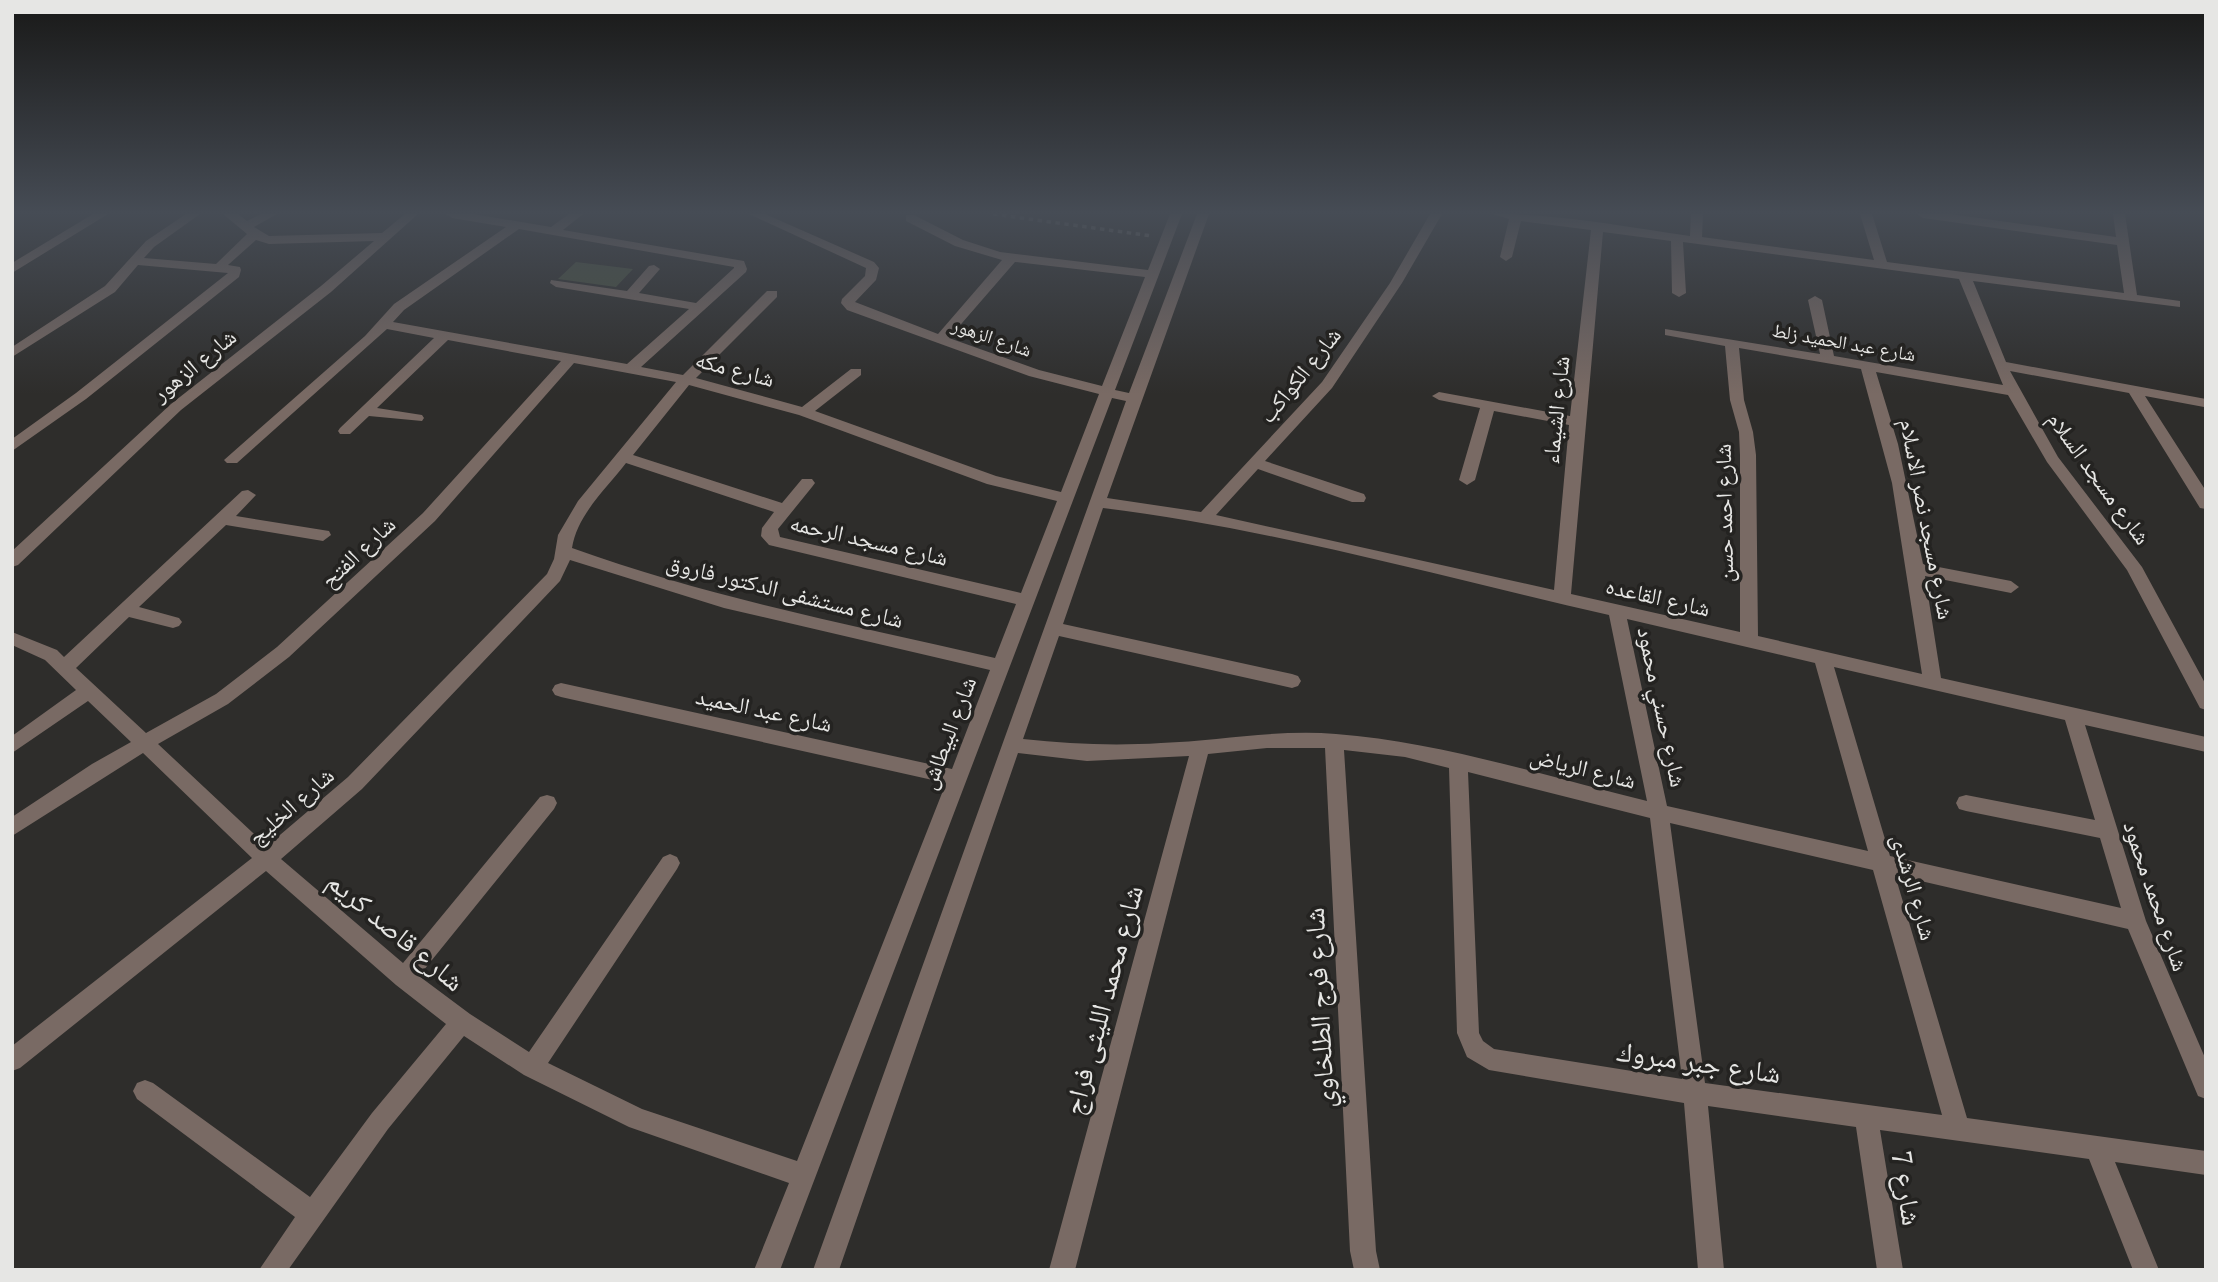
<svg xmlns="http://www.w3.org/2000/svg" width="2218" height="1282" font-family="'PT Serif','Noto Naskh Arabic',serif">
<style>
.green{fill:#49523f}
.lines{fill:none;stroke-linecap:round;stroke-linejoin:round}
.path{stroke:#747371;stroke-width:3.5;stroke-dasharray:4.5 4.5;stroke-linecap:butt}
.minor{fill:#796a64;fill-rule:evenodd}
.labels{text-anchor:middle;stroke-width:7;stroke-linejoin:round;paint-order:stroke}
.far-street-label{font-size:19px;fill:#e6e6e4;stroke:#242321}
.street-label{font-size:23px;fill:#e6e6e4;stroke:#242321}
.near-street-label{font-size:28px;fill:#e6e6e4;stroke:#242321}
</style>
<rect width="100%" height="100%" fill="#2e2d2b"/>
<path class="green" d="M576,262L633,269L616,287L558,279Z"/>
<g class="lines">
<path class="path" d="M993,214L1152,236"/>
<path class="minor" d="M93,214H108L12,273V263Z
M186,214H200L154,247L144,258L216,264L247,234L223,214H238L247,221L261,214H277L254,227L269,236L382,233L405,214H418L331,292L181,410L18,565L12,567V551L171,404L321,286L374,241L269,244L256,240L228,265L240,267L241,270L239,277L86,399L12,451V439L76,393L228,273L138,265L115,292L12,357V347L105,286L146,241Z
M446,214H473L551,227L569,214H583L563,230L744,261L747,269L746,272L641,367L683,375L767,291H777V297L696,378L802,407L851,369H861V375L815,411L996,476L1061,492L1099,394L1029,376L847,310L841,303L842,299L865,276L866,268L749,214H765L874,262L879,268L876,280L855,302L938,334L1002,260L955,246L906,221V215H914L963,240L1000,252L1148,270L1170,214H1182L1115,390L1129,393L1197,214H1209L1107,498L1201,512L1322,382L1390,283L1430,214H1442L1402,283L1332,388L1265,461L1364,494L1366,498L1364,502H1352L1258,469L1216,515L1554,590L1569,425L1494,411L1475,480L1467,485L1459,480L1480,408L1439,400L1432,396L1439,392L1570,416L1591,230L1521,221L1512,257L1506,261L1500,257L1509,219L1493,214C1560,214 1625,227 1690,236L1691,214H1703L1702,237L1874,260L1860,214H1872L1887,262L2124,293L2117,245L1923,218L1917,214H1950L2116,237L2113,214H2125L2137,295L2180,301V307L1973,281L2006,362L2206,399L2204,407L2145,396L2206,491V509L2200,508L2129,393L2010,371L2058,457L2142,567L2206,685V710L2200,708L2127,570L2047,462L2008,395L1876,372L1898,444L1923,564L2011,581L2019,587L2011,593L1925,576L1941,678L2206,737V752L2085,725L2146,921L2206,1060V1099L2198,1096L2128,929L1895,875L1967,1118L2206,1151V1175L2115,1162L2159,1270H2133L2089,1159L1880,1130L1903,1270H1877L1856,1127L1708,1106L1724,1270H1698L1684,1103L1489,1070L1467,1057L1457,1033L1449,768L1405,757L1344,750L1376,1251L1380,1270H1354L1350,1251L1325,748H1267L1208,754L1075,1270H1049L1189,756L1087,761L1018,753L839,1270H813L1126,401L1112,398L780,1270H754L789,1183L629,1127L524,1075L464,1036L388,1129L288,1270H259L295,1217L137,1099L133,1091L137,1083L145,1080L153,1083L310,1197L372,1113L446,1024L396,985L266,871L20,1068L12,1071V1046L252,858L143,753L12,836V817L92,764L131,742L88,701L12,753V736L76,690L45,660L12,645V632L57,650L64,657L242,491L248,490L256,495L236,516L329,531L331,535L323,541L226,525L139,607L179,618L182,622L179,626L173,628L129,617L76,668L146,733L216,694L277,647L423,513L561,361L448,340L377,408L422,415L424,418L422,421L369,416L350,434H340L338,431L340,428L434,338L387,329L237,463H227L224,460L365,336L394,304L506,227L452,218ZM519,229L734,267V268L696,303L639,293L660,269L654,265L649,266L627,291L551,280L550,283L556,287L689,309L627,364L393,322L404,310ZM1603,232L1671,241L1672,293L1679,297L1686,293L1683,242L1959,279L2003,385L1834,356L1822,300L1815,296L1808,300L1820,354L1665,329V335L1725,346L1730,400L1739,432L1740,455V632L1571,594ZM1015,262L1145,277L1102,386L1039,370L949,338ZM1739,348L1861,369L1892,483L1922,674L1758,636L1756,455L1753,432L1744,400ZM574,363L676,382L578,501L558,535L554,559L547,574L348,777L267,846L158,744L228,704L289,657L435,521ZM689,385L799,415L987,484L1057,501L1021,593L780,537L778,529L812,487L815,483L812,479H802L782,503L633,455ZM626,463L774,512L762,528L761,536L769,545L1016,604L995,658C853,625 710,598 572,548C577,515 606,489 626,463ZM1103,508C1273,529 1443,577 1609,615L1647,801C1544,776 1441,742 1336,734C1277,729 1219,741 1161,743C1114,746 1070,744 1023,739L1059,636L1292,688L1298,686L1301,681L1298,676L1292,674L1063,624ZM570,560L724,608L990,670L952,769L561,683L555,685L552,690L555,695L561,697L946,783L797,1161L642,1109L548,1063L677,869L680,863L677,857L670,854L663,857L529,1052L470,1014L419,976L554,809L557,803L554,797L547,795L540,797L403,963L281,859L362,789L560,581ZM1627,619L1815,663L1868,851L1667,806ZM1834,667L2065,720L2095,820L1966,795L1959,797L1956,803L1959,809L1966,811L2100,838L2121,908L1890,856ZM1468,772L1650,818L1682,1079L1494,1049L1483,1041L1479,1033ZM1670,823L1873,870L1942,1115L1705,1083Z"/>
</g>
<linearGradient id="sky" x2="0" y2="1"><stop stop-color="#191918"/><stop offset="0.54" stop-color="#464c55"/><stop offset="1" stop-color="#464c55" stop-opacity="0"/></linearGradient>
<rect width="2218" height="394" fill="url(#sky)"/>
<g class="labels">
<g class="far-street-label">
<text transform="translate(992 337) rotate(19)" y="7">شارع الزهور</text>
<text transform="translate(1844 342) rotate(10)" y="7">شارع عبد الحميد زلط</text>
</g>
<g class="street-label">
<text transform="translate(194 365) rotate(-39)" y="8">شارع الزهور</text>
<text transform="translate(735 369) rotate(15)" y="8">شارع مكه</text>
<text transform="translate(1300 375) rotate(-51)" y="8">شارع الكواكب</text>
<text transform="translate(1556 410) rotate(-84)" y="8">شارع الشيماء</text>
<text transform="translate(2099 478) rotate(54)" y="8">شارع مسجد السلام</text>
<text transform="translate(1724 513) rotate(-91)" y="8">شارع احمد حسن</text>
<text transform="translate(1927 519) rotate(79)" y="8">شارع مسجد نصر الاسلام</text>
<text transform="translate(869 540) rotate(13)" y="8">شارع مسجد الرحمه</text>
<text transform="translate(358 552) rotate(-43)" y="8">شارع الفتح</text>
<text transform="translate(785 591) rotate(14)" y="8">شارع مستشفى الدكتور فاروق</text>
<text transform="translate(1658 597) rotate(13)" y="8">شارع القاعده</text>
<text transform="translate(1662 707) rotate(78)" y="8">شارع حسني محمود</text>
<text transform="translate(764 710) rotate(12)" y="8">شارع عبد الحميد</text>
<text transform="translate(948 733) rotate(-69)" y="8">شارع البيطاش</text>
<text transform="translate(1583 768) rotate(14)" y="8">شارع الرياض</text>
<text transform="translate(291 806) rotate(-41)" y="8">شارع الخليج</text>
<text transform="translate(1914 887) rotate(74)" y="8">شارع الرشدى</text>
<text transform="translate(2156 896) rotate(71)" y="8">شارع محمد محمود</text>
</g>
<g class="near-street-label">
<text transform="translate(396 931) rotate(40)" y="10">شارع قاصد كريم</text>
<text transform="translate(1103 1000) rotate(-75)" y="10">شارع محمد الليثى فراج</text>
<text transform="translate(1319 1008) rotate(-93)" y="10">شارع فرج الطلخاوي</text>
<text transform="translate(1699 1062) rotate(8)" y="10">شارع جبر مبروك</text>
<text transform="translate(1907 1188) rotate(81)" y="10">شارع 7</text>
</g>
</g>
<rect width="2218" height="1282" fill="none" stroke="#e6e6e4" stroke-width="28"/>
</svg>
